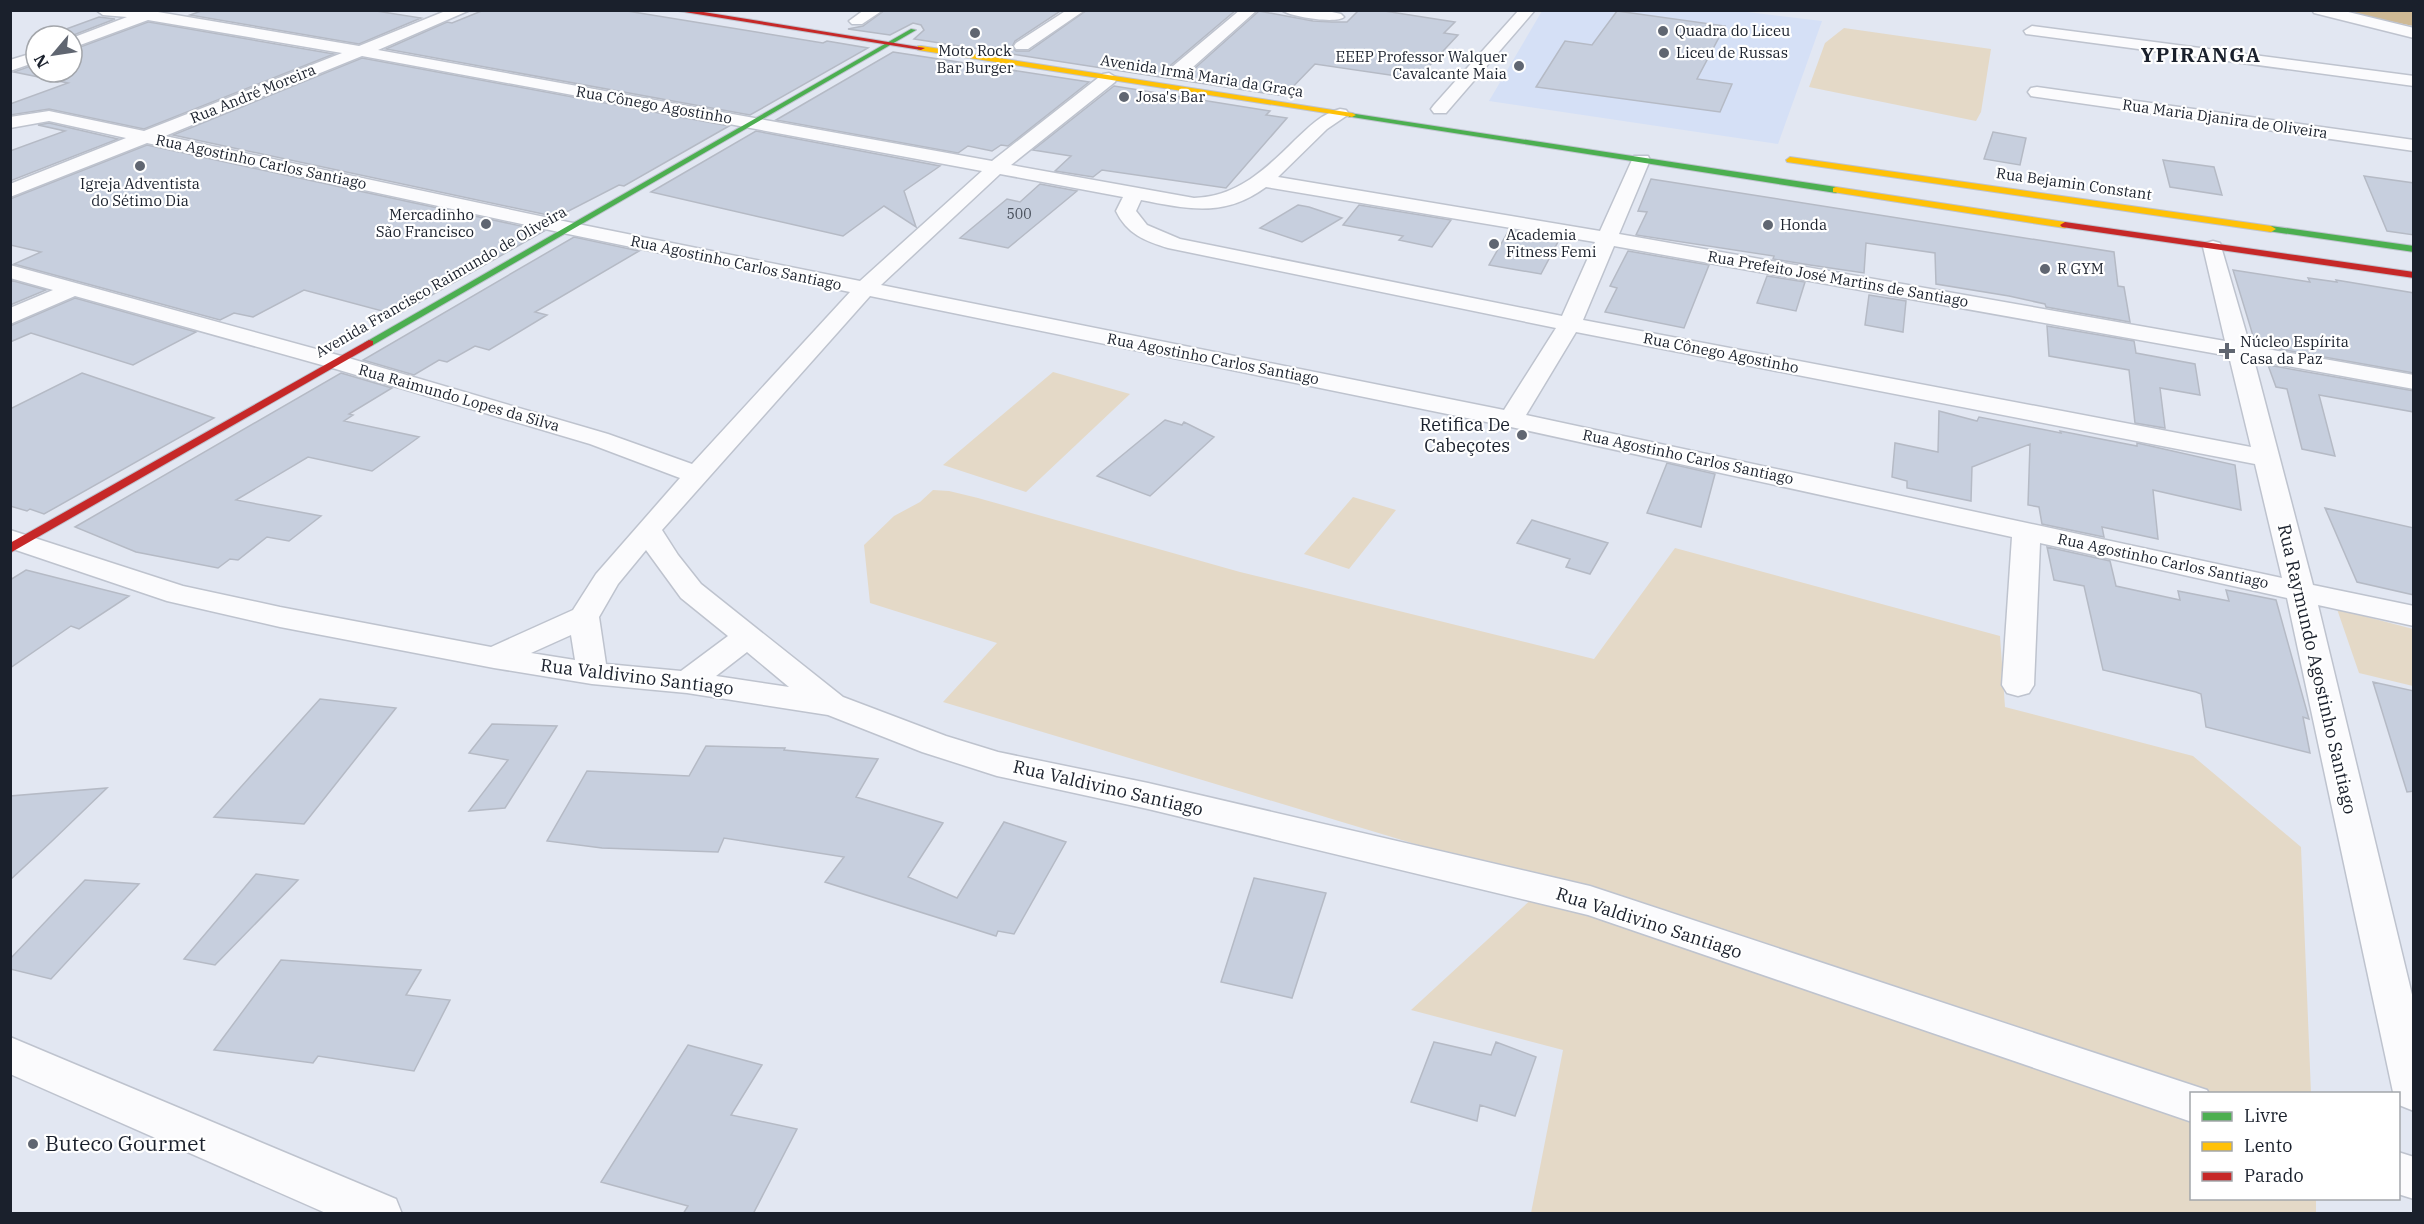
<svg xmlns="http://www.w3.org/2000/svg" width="2424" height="1224" font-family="'IBM Plex Serif',serif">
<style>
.built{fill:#d5e0f6}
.green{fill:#e4d9c7}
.water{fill:#ceb995}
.building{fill:#c7cfde;stroke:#b5bac5;stroke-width:1.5}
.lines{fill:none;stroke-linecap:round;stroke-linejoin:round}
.street-casing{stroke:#bec3ce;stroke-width:3}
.fast-casing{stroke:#bec3ce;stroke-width:2}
.slow-casing{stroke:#bec3ce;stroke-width:2}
.jam-casing{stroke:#bec3ce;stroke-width:2}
.street{fill:#fbfbfd;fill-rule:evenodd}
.fast{fill:#4caf50;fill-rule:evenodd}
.slow{fill:#ffc107;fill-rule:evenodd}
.jam{fill:#c62828;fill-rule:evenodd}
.poi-dot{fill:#606671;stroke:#fff;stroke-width:2}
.labels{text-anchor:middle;stroke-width:4.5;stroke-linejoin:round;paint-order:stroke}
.far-number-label{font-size:14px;fill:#474e5a}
.far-poi-label{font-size:15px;fill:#1a202c;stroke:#fff;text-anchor:start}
.far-street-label{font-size:15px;fill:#1a202c;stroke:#fff}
.poi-label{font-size:18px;fill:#1a202c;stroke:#fff;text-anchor:end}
.street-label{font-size:18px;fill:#1a202c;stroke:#fff}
.far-district-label{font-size:20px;font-weight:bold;letter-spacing:1.5px;fill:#1a202c;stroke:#fff}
.near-poi-label{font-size:21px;fill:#1a202c;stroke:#fff;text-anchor:start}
</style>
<rect width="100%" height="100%" fill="#e2e7f2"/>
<path class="built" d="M1731,10L1822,21L1778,144L1489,101L1542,11Z"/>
<path class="green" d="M1844,28L1991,49L1981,112L1976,121L1809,87L1825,43Z
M1053,372L1130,394L1026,492L943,465Z
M933,490L949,491L978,498L1240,572L1594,659L1675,548L2000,636L2005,707L2193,756L2301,847L2311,1093L2192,1094V1198L2316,1199V1213H1531L1563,1050L1411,1010L1548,884L943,702L997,643L870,603L864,545L894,516L920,502Z
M1353,497L1396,510L1349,569L1304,554Z
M2337,609L2413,629V686L2359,673Z"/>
<path class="water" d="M2340,11H2413V26L2341,11Z"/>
<path class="building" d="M204,10H370L421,18L359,44L190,15Z
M484,10H621L823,43L827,41L868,48L750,115L386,49L447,22L452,23Z
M885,10H1062L1015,41L1012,47L1016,51H1029L1087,10H1236L1171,65L1168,72L1172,77H1185L1259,11L1313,21L1332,22H1347L1359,10H1378L1455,22L1444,33L1458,35L1417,79L1315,64L1284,96L914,39L924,30L921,25L913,23L890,35L848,29L863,26Z
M1617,11L1725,26L1697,79L1732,84L1720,112L1536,87L1565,41L1592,45Z
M99,17L115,19L71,36H47Z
M148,22H149L334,54L144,129L49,109L10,115V104L68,83L14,72L36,64V72H72V50Z
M893,52L1089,82L1008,146L1001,145L992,151L968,146L958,153L776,120Z
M362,58L729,126L624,186L619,185L557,217L173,135Z
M1114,86L1270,111L1266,115L1287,118L1226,188L1102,170L1093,177L1055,171L1071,156L1033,150Z
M49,123L118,139L10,181V151L65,131L38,125Z
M756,131L940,166L904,191L916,227L884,206L843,236L651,192Z
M1993,132L2026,138L2020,165L1984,159Z
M147,145L544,231L397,315L304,290L253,317L234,313L220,320L14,264L41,252L10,245V199Z
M2163,160L2214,167L2222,195L2170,187Z
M2364,176L2414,183V235L2387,231Z
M1651,179L2114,252L2118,286L2124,287L2130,322L2046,307L2045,304L2009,296L1936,284L1935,253L1866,243L1864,273L1810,265L1773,259L1774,256L1636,235L1647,212L1638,211Z
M1040,184L1077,191L1008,248L960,238L1007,199L1020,202Z
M1298,205L1309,207L1342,218L1302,242L1260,228Z
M1359,205L1451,220L1432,247L1399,240L1403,236L1343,225Z
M1509,230L1560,238L1541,274L1489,265Z
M574,237L639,251L535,312L547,315L489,350L475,346L447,362L439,360L414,375L363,360Z
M1628,251L1709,265L1684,328L1605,312L1617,288L1610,286Z
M2233,270L2310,282L2308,278L2337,282L2336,280L2414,293V373L2262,346L2260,341L2254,339Z
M1767,276L1805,282L1796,311L1757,303Z
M10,280L46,290L10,305Z
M1869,295L1906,301L1903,332L1865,325Z
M75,298L196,332L133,365L31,333L10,342V326Z
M2047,326L2134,341L2136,353L2195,364L2200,395L2160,388L2165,428L2135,423L2129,370L2049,356Z
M2268,365L2414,391V412L2319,395L2335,456L2302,449L2287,389L2276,387Z
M82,373L214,418L44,514L30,509L27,511L10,506V409Z
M341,373L392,388L349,414L353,415L344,421L419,437L372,471L308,457L236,500L321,516L289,541L267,537L238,560L230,559L218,568L136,552L75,527Z
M1939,411L1977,421L1979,417L2061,433L2060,431L2137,446V443L2235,465L2241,510L2153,490L2158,539L2102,527L2104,537L2042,524L2039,507L2028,505L2030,444L1972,467L1971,501L1907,488V481L1892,477L1895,443L1938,452Z
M1165,420L1182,425L1184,422L1214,437L1150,496L1097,476Z
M1667,463L1715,474L1701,527L1647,513Z
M2325,508L2414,528V595L2357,582Z
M1532,520L1608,543L1590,574L1566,567L1570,559L1517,543Z
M2047,547L2110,561L2116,586L2180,600L2178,591L2229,601L2226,590L2276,600L2309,719L2303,717L2310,753L2206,727L2201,694L2196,692L2103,670L2084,586L2054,580Z
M26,570L129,596L79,629L71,626L10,668V580Z
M2373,682L2414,691V791L2407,792Z
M320,699L396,708L304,824L214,817Z
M492,724L557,726L505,808L469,811L508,760L469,753Z
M706,746L785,748L784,750L878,759L856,797L943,823L908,877L957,898L1004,822L1066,842L1014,934L998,931L996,936L825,882L844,857L724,838L718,852L602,848L547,841L587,771L689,776Z
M107,788L51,842L10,880V796Z
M256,874L298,880L215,965L184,959Z
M1254,878L1326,893L1292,998L1221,982Z
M85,880L139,884L51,979L10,969V959Z
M281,960L421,970L406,995L450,1000L414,1071L318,1056L313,1063L214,1050Z
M1434,1042L1491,1055L1496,1042L1536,1057L1515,1116L1480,1105L1477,1121L1411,1102Z
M688,1045L762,1065L731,1115L797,1129L753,1214H683L688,1206L601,1182Z"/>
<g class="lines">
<defs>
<path id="street" d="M96,10H146L359,46L448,10H470L378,50L992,161L1103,74L1109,73L1117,78L1115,82L1011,165L1194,198C1237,197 1266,169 1295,140C1309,127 1321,114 1340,109L1346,110L1349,114L1327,129L1278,177L1600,231L1632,160L1634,156H1648L1650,160L1619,234L2225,341L2203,247L2206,243L2213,241L2220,243L2250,346L2414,375V389L2254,360L2313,585L2414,606V626L2318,605L2414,1003V1111L2399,1105L2398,1094L2393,1092L2287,598L2040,543L2034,685L2029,693L2018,696L2007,693L2002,685L2012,537L1511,427L870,296L662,530L678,555L701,584L843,697L946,736L998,752L1148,783L1590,886L2207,1090L2209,1094H2192V1122L1588,915L1148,809L997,776L922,752L828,715L687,693L592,684L494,668L280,627L167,601L10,548V530L183,586L280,607L491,647L573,610L596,574L680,478L590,444L329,367L75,296L10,324V308L53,290L10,278V265L345,357L608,434L692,464L850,292L568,234L147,143L10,197V184L126,138L49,121L10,128V117L49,111L144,131L342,53L148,20L72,48V38L127,17L103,15ZM362,56L982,171L860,281L568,222L165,136ZM1000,174L1123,197L1116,211C1127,234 1145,241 1168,248L1556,328L1504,410L881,285ZM1266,187L1595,242L1562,316L1180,239L1147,225L1136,211L1141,200C1188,209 1224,218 1266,187ZM1614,246L2229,356L2251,447L1583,320ZM1576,332L2255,464L2282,578L1526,415ZM646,550L681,598L728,636L681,671L606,664L599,617L618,584ZM571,635L575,660L531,653ZM747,652L789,687L716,676Z
M864,10H883L862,24H852L849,21Z
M1067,10H1085L1028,49H1016L1014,46L1016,43Z
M1240,10H1257L1184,75H1172L1170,71L1172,67Z
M1282,10H1323L1341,14L1344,17C1337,24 1290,17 1282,10Z
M1519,10H1535L1446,113H1434L1431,109L1434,105Z
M2312,10H2340L2414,28V38L2314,13Z
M2032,26L2414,76V86L2026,34L2024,31Z
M36,52V62L10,71V60Z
M2037,87L2414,140V151L2031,96L2028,92L2031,88Z
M10,1037L396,1199L402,1214H328L10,1074Z
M2398,1152L2414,1157V1199L2398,1194Z"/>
<path id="fast" d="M911,29L916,30L373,345H365L364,343Z
M1349,113L1836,187L1840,190L1836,193L1352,117H1349Z
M2271,226L2414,246V252L2268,231V227Z"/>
<path id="slow" d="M921,46L1352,113L1356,115L1352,117L918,50V46Z
M1790,157L2271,226L2276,229L2271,232L1787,162L1786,160Z
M1836,187L2065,222L2070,225L2065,228L1833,192V188Z"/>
<path id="jam" d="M672,10H691L925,48L921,50Z
M2065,222L2414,272V278L2062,227L2060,225Z
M369,340L373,341V345L10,553V543Z"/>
</defs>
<use href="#street" class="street-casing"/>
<use href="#fast" class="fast-casing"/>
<use href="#slow" class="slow-casing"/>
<use href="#jam" class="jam-casing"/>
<use href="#street" class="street"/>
<use href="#fast" class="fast"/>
<use href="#slow" class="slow"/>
<use href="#jam" class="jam"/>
</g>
<g class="poi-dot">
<circle cx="1663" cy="31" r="6"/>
<circle cx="975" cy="33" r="6"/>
<circle cx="1664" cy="53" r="6"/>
<circle cx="1519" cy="66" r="6"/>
<circle cx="1124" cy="97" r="6"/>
<circle cx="140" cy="166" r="6"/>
<circle cx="486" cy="224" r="6"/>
<circle cx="1768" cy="225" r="6"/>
<circle cx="1494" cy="244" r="6"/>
<circle cx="2045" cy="269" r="6"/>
<path d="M2224 342h6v6h6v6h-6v6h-6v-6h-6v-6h6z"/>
<circle cx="1522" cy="435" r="6"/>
<circle cx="33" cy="1144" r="6"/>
</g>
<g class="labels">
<g class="far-number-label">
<text x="1019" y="219">500</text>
</g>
<g class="far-poi-label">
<text x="1675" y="36">Quadra do Liceu</text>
<text x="975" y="56" text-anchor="middle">Moto Rock<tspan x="975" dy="17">Bar Burger</tspan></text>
<text x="1676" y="58">Liceu de Russas</text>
<text x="1507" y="62" text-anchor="end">EEEP Professor Walquer<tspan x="1507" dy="17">Cavalcante Maia</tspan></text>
<text x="1136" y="102">Josa's Bar</text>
<text x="140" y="189" text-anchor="middle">Igreja Adventista<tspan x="140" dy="17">do Sétimo Dia</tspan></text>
<text x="474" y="220" text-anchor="end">Mercadinho<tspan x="474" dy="17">São Francisco</tspan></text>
<text x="1780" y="230">Honda</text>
<text x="1506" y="240">Academia<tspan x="1506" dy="17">Fitness Femi</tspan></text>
<text x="2057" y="274">R GYM</text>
<text x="2240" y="347">Núcleo Espírita<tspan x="2240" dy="17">Casa da Paz</tspan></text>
</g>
<g class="far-street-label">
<text transform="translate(1202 76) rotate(9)" y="5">Avenida Irmã Maria da Graça</text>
<text transform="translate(253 94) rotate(-22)" y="5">Rua André Moreira</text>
<text transform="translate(654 105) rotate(10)" y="5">Rua Cônego Agostinho</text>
<text transform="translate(2225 119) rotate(8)" y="5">Rua Maria Djanira de Oliveira</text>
<text transform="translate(261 162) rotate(12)" y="5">Rua Agostinho Carlos Santiago</text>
<text transform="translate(2074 184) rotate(8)" y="5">Rua Bejamin Constant</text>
<text transform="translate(736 263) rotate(12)" y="5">Rua Agostinho Carlos Santiago</text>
<text transform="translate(1838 279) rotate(10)" y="5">Rua Prefeito José Martins de Santiago</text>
<text transform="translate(441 282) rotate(-30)" y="5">Avenida Francisco Raimundo de Oliveira</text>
<text transform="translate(1721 353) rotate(11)" y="5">Rua Cônego Agostinho</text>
<text transform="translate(1213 359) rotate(11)" y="5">Rua Agostinho Carlos Santiago</text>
<text transform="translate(459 398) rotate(16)" y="5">Rua Raimundo Lopes da Silva</text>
<text transform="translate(1688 457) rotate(12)" y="5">Rua Agostinho Carlos Santiago</text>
<text transform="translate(2163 561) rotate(12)" y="5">Rua Agostinho Carlos Santiago</text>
</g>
<g class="poi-label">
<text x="1510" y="431">Retifica De<tspan x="1510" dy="21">Cabeçotes</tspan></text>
</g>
<g class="street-label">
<text transform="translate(2317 669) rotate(77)" y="6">Rua Raymundo Agostinho Santiago</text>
<text transform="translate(637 677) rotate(7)" y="6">Rua Valdivino Santiago</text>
<text transform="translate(1108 788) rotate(13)" y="6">Rua Valdivino Santiago</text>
<text transform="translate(1649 923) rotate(18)" y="6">Rua Valdivino Santiago</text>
</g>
<g class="far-district-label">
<text x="2201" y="62">YPIRANGA</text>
</g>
<g class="near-poi-label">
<text x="45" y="1151">Buteco Gourmet</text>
</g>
</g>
<rect width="2424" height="1224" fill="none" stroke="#1a202c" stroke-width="24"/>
<rect x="2190" y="1092" width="210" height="108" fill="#ffffff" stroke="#a3a6ab" stroke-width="1.5"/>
<rect x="2202" y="1112" width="30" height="9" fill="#4caf50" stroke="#a3a6ab" stroke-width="1.5"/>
<text x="2244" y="1122" font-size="18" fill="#1a202c">Livre</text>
<rect x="2202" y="1142" width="30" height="9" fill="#ffc107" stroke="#a3a6ab" stroke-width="1.5"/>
<text x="2244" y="1152" font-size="18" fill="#1a202c">Lento</text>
<rect x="2202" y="1172" width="30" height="9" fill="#c62828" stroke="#a3a6ab" stroke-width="1.5"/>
<text x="2244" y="1182" font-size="18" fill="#1a202c">Parado</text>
<g transform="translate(54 54) rotate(241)"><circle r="28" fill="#ffffff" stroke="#a3a6ab" stroke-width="1.5"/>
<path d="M0-4.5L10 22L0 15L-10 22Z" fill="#606671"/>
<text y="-9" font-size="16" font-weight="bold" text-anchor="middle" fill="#1a202c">N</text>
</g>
</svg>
